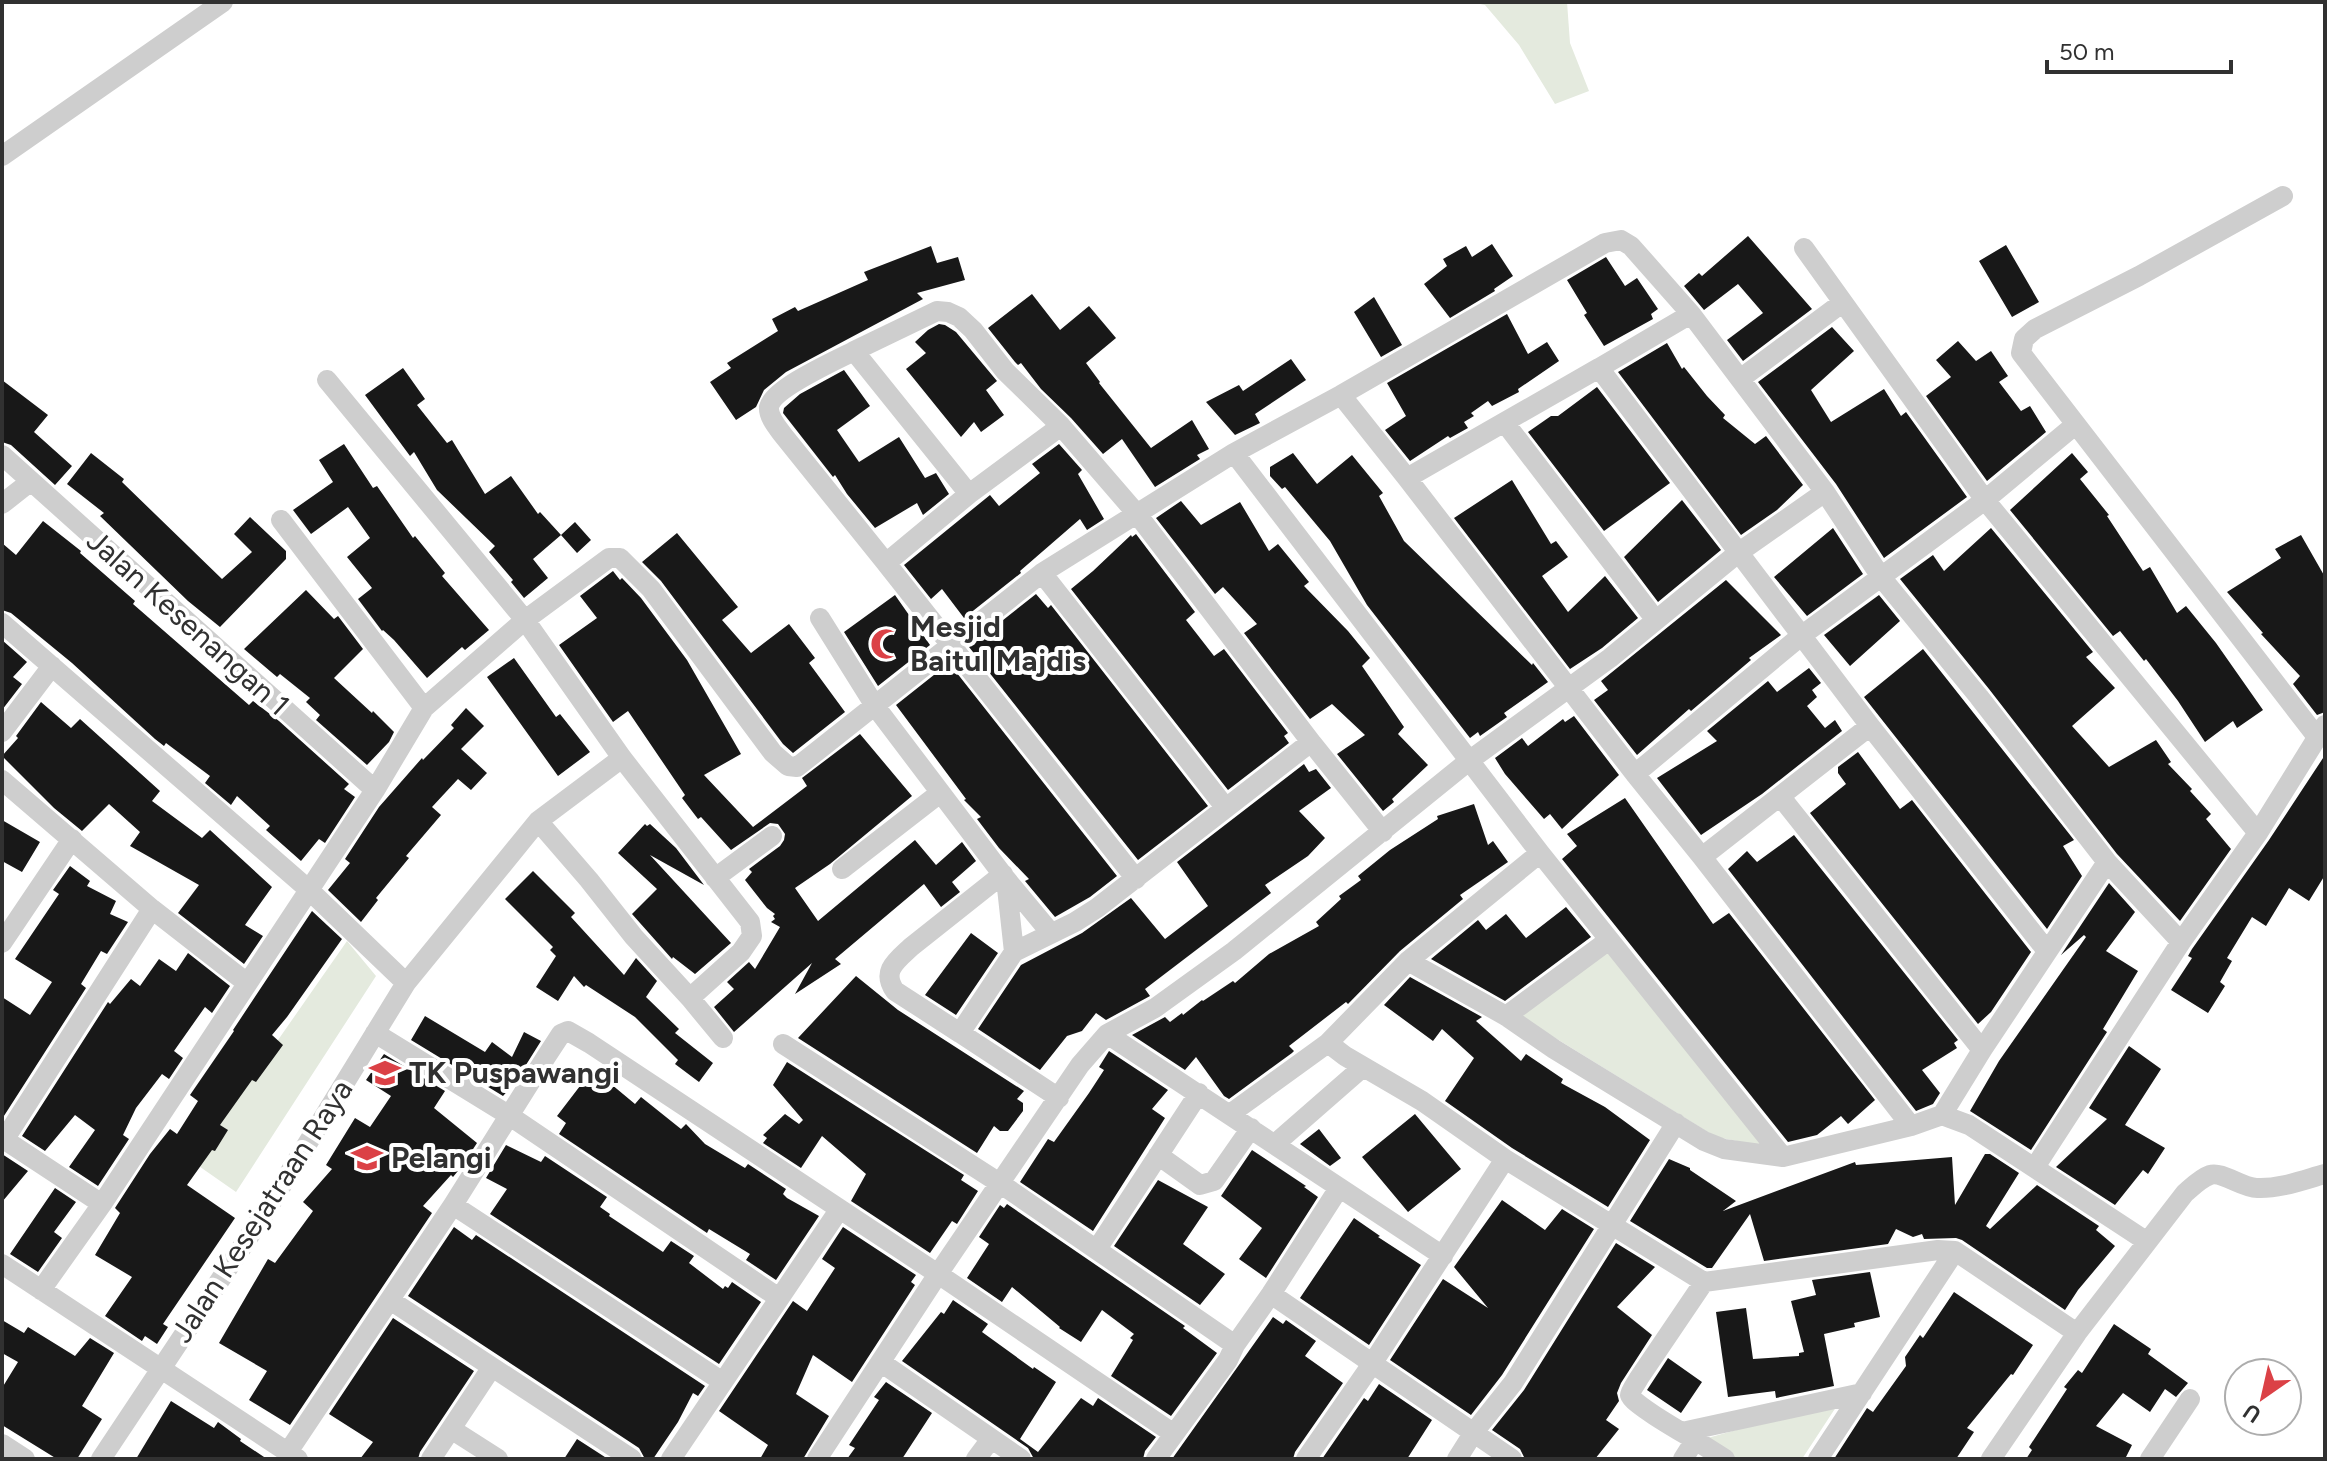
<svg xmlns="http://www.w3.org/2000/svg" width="2327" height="1461" font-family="Figtree,sans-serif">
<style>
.green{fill:#e4eade}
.building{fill:#181818}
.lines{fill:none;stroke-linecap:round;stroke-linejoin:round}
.street{stroke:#cecece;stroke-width:20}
.labels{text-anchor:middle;stroke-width:8;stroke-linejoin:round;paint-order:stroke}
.street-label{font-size:30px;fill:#313131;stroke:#fff}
.poi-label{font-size:30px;font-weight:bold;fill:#313131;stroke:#fff;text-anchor:start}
</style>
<rect width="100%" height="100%" fill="#fff"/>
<path class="green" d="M1470,2H1567L1570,43L1589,91L1555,104L1519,45L1485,5Z
M347,941L376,976L236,1192L193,1162Z
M1608,946L1769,1147L1716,1137L1521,1017Z
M1840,1401L1802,1459H1735L1704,1439Z"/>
<path class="building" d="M1748,236L1812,309L1743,361L1727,340L1763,313L1738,284L1704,310L1684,286L1699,273L1702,276Z
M1492,244L1513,276L1494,289L1495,291L1450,318L1424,284L1447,266L1443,259L1466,246L1472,257Z
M2006,245L2039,302L2012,317L1979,261Z
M931,246L937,263L958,257L965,280L917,293L923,299L786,372L764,390L756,407L736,420L710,382L731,368L727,363L778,331L772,319L795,307L798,311L868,280L864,272Z
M1606,257L1625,286L1637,278L1658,309L1651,314L1653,319L1604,346L1584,315L1587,313L1567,280Z
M1032,294L1060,330L1089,306L1116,338L1086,363L1100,382L1099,383L1151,448L1192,420L1209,449L1197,455L1200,459L1155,487L1122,439L1103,454L1071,418L1041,389L1021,363L1018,365L1015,362L988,328Z
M1374,297L1402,345L1381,357L1354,312Z
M1507,314L1528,354L1547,342L1559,361L1518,389L1519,392L1492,406L1488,401L1471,413L1474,416L1464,422L1468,428L1450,438L1448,436L1410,461L1385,430L1406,416L1387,383Z
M939,324L945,325L956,332L997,381L986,390L1004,415L981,432L974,422L961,437L906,369L926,353L915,342L928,330Z
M1832,327L1854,351L1811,390L1831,422L1884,389L1901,416L1906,412L1967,497L1884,558L1836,484L1758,382Z
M1958,341L1976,361L1991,351L2008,376L1999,382L2021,411L2030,406L2046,432L1987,481L1926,396L1951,377L1936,360Z
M1667,343L1682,369L1684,367L1707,396L1725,415L1723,418L1755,444L1766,436L1803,485L1777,510L1741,535L1618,372Z
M1291,359L1306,380L1255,414L1260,423L1235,435L1206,402L1239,385L1243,391Z
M403,368L425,399L417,405L447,443L452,440L485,494L511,476L538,514L540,512L561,535L533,559L548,578L524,598L511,582L513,580L489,552L495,546L437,490L414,452L410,456L365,395Z
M844,370L870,406L837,430L859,462L899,437L925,478L936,473L949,494L923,515L917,503L875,528L847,494L835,475L833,477L783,413L784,408L800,394Z
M2,380L48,415L34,432L72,466L55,485L11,445L2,442Z
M1597,387L1670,483L1604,531L1528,432L1551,416H1558Z
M344,444L373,488L377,486L413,538L415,536L445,573L442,576L489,630L465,650L462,647L427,678L394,640L383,630L382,631L358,599L372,588L347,557L370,538L348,507L311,534L293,510L333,482L319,460Z
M1059,444L1082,470L1078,474L1104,519L1087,530L1080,519L1020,571L1021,573L964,618L942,589L931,599L904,565L990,495L999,506L1040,473L1032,464Z
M91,453L124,479L122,482L222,579L252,552L234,534L250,517L286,551V559L220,627L188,601L100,516L104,513L67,484Z
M1293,453L1317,484L1352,455L1383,493L1379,496L1404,541L1532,665L1533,663L1548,682L1504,713L1507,717L1480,736L1478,732L1470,738L1367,605L1330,541L1285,487L1282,489L1270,476V467Z
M2072,453L2088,472L2080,479L2109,515L2107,516L2143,571L2150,567L2177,613L2186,606L2216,643L2263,710L2237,728L2233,721L2205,742L2178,701L2146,659L2144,661L2120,631L2113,636L2010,510Z
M1512,480L1551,544L1556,541L1568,557L1542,576L1568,612L1605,576L1638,618L1602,648L1570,669L1454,518Z
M1682,500L1721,550L1658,602L1624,557Z
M1181,501L1201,525L1240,502L1269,551L1278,544L1309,582L1304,586L1348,631L1370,658L1362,666L1404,727L1398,734L1428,765L1392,799L1394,802L1383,811L1337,754L1365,735L1332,704L1310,719L1244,633L1257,624L1223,587L1215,594L1156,518Z
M43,521L81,551L80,553L135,601L133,604L249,705L253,701L279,721L349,784L344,789L355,797L325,843L319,839L301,861L266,830L270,826L237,796L231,805L205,783L210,776L166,743L164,746L155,739L72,663L11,613L2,610V543L16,555Z
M575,522L591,540L577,553L561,535Z
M1833,528L1863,574L1807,616L1774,577Z
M1991,528L2093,652L2086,657L2115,688L2072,726L2109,767L2156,740L2171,762L2168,764L2192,789L2190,791L2211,814L2206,819L2231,849L2180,921L2117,854L1989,689L1900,579L1933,555L1944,571Z
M677,533L738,607L722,620L751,653L789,624L815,658L809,663L845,712L793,753L783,744L661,581L642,562Z
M1136,534L1195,612L1186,620L1214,656L1224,649L1288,733L1284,736L1289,743L1228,790L1071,589L1093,571L1131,535L1132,537Z
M2301,535L2325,577V712L2317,715L2293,684L2300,676L2261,634L2263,633L2227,592L2281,558L2275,549Z
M613,571L620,580L622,578L641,598L687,660L741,754L704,775L753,827L807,786L802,778L860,734L912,796L830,864L795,888L818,921L915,840L936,865L962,842L976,861L952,882L960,892L941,907L924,884L835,959L841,964L795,994L812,963L734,1032L714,1007L734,989L727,982L749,962L755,969L780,927L771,922L775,919L773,916L775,914L767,908L745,880L752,872L749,869L780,846L784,840L785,834L778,824L770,823L731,850L701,817L698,819L682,798L685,795L628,711L613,722L559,645L597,618L580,596Z
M1726,580L1781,635L1749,658L1751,660L1691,711L1689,709L1637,755L1594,700L1608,690L1601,681Z
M306,590L334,619L338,616L363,649L334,678L372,713L373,711L394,732L389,742L367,765L316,720L320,715L306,702L310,698L280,674L277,677L244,649Z
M1036,594L1048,608L1051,605L1208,806L1138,860L969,647Z
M895,595L930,645L878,686L844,632Z
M1879,595L1900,621L1850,666L1824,635Z
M2,640L27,662L13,677L22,684L2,710Z
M1923,649L2074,840L2063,846L2082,876L2047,929L1864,697Z
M514,658L556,717L560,714L590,752L558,776L487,677Z
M949,663L1117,876L1090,897L1055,917L1025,881L1029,879L999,848L977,819L981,817L964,800L966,799L896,705Z
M1809,668L1821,683L1812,690L1817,697L1807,706L1825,728L1835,720L1842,731L1762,794L1701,835L1657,778L1717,741L1707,731L1768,681L1777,692Z
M41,702L71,728L80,719L160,791L152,801L202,838L210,830L272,887L245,925L263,936L244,964L178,913L199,885L130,846L140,832L109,804L82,831L54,808L2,756L18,738L16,736Z
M466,708L484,726L461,749L487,773L471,790L458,779L432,807L441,815L406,856L409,858L376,898L378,900L361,922L328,890L350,863L345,859L379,807L422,758L423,760L454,728L451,725Z
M1574,716L1619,775L1562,829L1550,814L1544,819L1505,774L1495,758L1522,738L1528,746L1563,719L1565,722Z
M1858,752L1900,809L1912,800L2031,952L1991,1012L1978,1024L1810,813L1846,784L1838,773V767Z
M2325,755V875L2309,901L2289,888L2266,926L2252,917L2227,958L2232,961L2220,982L2225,986L2208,1013L2171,990L2192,958L2188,956L2192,949L2269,840Z
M1304,764L1309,772L1316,769L1331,788L1299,811L1325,838L1308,856L1265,885L1271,893L1145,989L1150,996L1106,1020L1096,1013L1082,1031L1067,1036L1040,1070L978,1029L1021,965L1082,933L1131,898L1165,939L1208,906L1177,862Z
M1625,798L1713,924L1729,913L1875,1100L1848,1124L1841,1116L1817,1135L1788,1142L1562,859L1577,846L1567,834Z
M1474,804L1488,845L1493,841L1508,862L1460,895L1463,899L1400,951L1348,1004L1346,1002L1289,1046L1294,1051L1292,1053L1229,1099L1224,1096L1196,1057L1185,1070L1132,1035L1165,1017L1170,1022L1182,1013L1183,1015L1202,1000L1203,1001L1233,981L1235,983L1269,954L1319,926L1316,922L1341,899L1339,896L1361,880L1358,876L1390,850L1438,819L1437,816Z
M2,820L40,842L22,872L2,861Z
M645,824L647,826L650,824L676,848L704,885L650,855L731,943L695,974L673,957L672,959L632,914L657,889L618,853Z
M1794,835L1958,1040L1954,1043L1957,1048L1922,1070L1940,1093L1933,1104L1916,1111L1728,869L1747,851L1757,862Z
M70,866L90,881L87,886L116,901L110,914L128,922L107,954L101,951L81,984L86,988L2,1119V997L30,1015L52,982L15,959L59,894L53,890Z
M533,871L575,913L571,917L624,975L636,958L657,981L646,997L679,1029L675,1033L713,1063L699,1082L675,1064L678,1060L635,1017L586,985L584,987L574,976L558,1001L536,987L556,956L550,950L553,947L505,899Z
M2109,883L2135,912L2106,951L2138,971L2103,1029L2107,1032L2031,1150L1970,1111L1999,1061L2086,937L2084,935L2061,955Z
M1566,907L1591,937L1505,1001L1431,959L1478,920L1486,930L1506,914L1526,938Z
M312,911L342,939L287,1017L272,1035L283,1045L256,1082L252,1080L220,1125L228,1130L215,1151L212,1150L187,1185L235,1218L163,1324L168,1327L157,1344L145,1336L142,1341L105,1316L132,1277L95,1255L120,1213L115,1208L150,1154L170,1129L177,1134L198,1101L190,1095L234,1031L233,1030Z
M971,933L998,953L956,1015L925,995Z
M188,953L230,986L212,1013L205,1007L174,1051L183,1058L169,1079L162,1074L136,1108L123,1135L129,1139L98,1186L69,1167L95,1130L75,1115L45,1151L22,1136L108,1002L110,1004L131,979L140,986L159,959L176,971Z
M856,976L898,1010L1024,1091L1017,1099L1023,1103V1111L1008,1131H1000L994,1126L977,1153L798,1038Z
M1410,977L1482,1017L1476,1021L1521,1061L1526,1054L1563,1079L1561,1083L1605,1107L1650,1140L1608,1207L1512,1148L1445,1101L1474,1058L1442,1029L1433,1041L1384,1005Z
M425,1016L485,1052L492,1042L512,1057L524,1032L541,1041L514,1084L503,1096L411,1040Z
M2129,1046L2161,1069L2125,1125L2165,1148L2148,1174L2143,1170L2115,1205L2056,1167L2107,1119L2089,1108Z
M1109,1051L1168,1090L1152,1109L1165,1118L1093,1231L1020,1182L1048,1139L1054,1142L1089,1093L1104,1070L1099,1067Z
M384,1054L445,1091L434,1108L477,1143L462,1166L453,1177L451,1175L423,1206L432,1213L290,1425L249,1400L267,1371L219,1343L268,1259L275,1263L313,1211L303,1202L332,1169L326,1165L355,1118L370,1127L391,1096L366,1080Z
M787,1062L964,1175L961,1180L978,1191L957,1224L952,1221L930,1253L851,1201L866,1174L822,1136L801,1168L763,1143L767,1138L763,1135L785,1114L799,1124L803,1120L773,1085Z
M593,1069L635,1104L641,1097L681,1129L686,1124L705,1144L745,1168L748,1164L786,1189L783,1194L787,1198L819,1216L776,1280L746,1260L750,1254L709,1229L707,1233L559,1134L566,1123L557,1116Z
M1415,1114L1461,1169L1408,1212L1362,1157Z
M1319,1129L1341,1158L1330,1166L1300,1144Z
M506,1145L541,1162L545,1156L607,1197L600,1207L610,1214L609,1216L663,1252L671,1241L694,1256L689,1263L723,1289L725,1286L728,1288L732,1282L761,1302L719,1364L490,1214L507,1189L486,1178Z
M1252,1150L1306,1186L1304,1187L1318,1197L1266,1278L1239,1259L1262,1228L1221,1196Z
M2,1154L28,1171L2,1202Z
M1985,1154H1990L2019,1173L1986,1226L1990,1229L2037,1185L2099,1226L2096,1230L2115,1246L2078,1290L2065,1310L1962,1240L1956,1238L1924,1239L1922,1234L1913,1237L1896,1229L1888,1244L1764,1261L1750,1214L1712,1268H1707L1630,1221L1669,1159L1690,1168V1170L1736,1201L1723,1211L1855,1162L1856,1165L1952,1157L1955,1205Z
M1158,1180L1208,1207L1183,1244L1225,1274L1200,1305L1114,1246Z
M55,1188L76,1202L54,1232L62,1238L38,1272L10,1254Z
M1502,1200L1545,1230L1562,1209L1594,1229L1502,1375L1471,1415L1390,1360L1443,1279L1488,1308L1454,1267Z
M1007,1204L1185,1326L1183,1328L1217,1353L1171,1416L1111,1376L1133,1340L1130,1338L1134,1334L1102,1310L1081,1342L1059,1328L1060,1327L1012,1287L1002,1302L967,1278L989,1244L979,1237L1000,1205L1004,1208Z
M1354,1218L1380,1236L1378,1237L1421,1265L1369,1345L1300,1298Z
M454,1227L472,1240L476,1235L705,1386L698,1396L693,1393L678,1422L653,1459H645L639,1448L408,1296Z
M843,1227L916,1275L911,1282L915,1285L852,1382L813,1355L796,1394L829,1416L803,1459H760L768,1445L719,1411L793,1301L807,1311L835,1268L822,1259Z
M1616,1243L1655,1267L1617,1307L1652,1335L1621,1383L1617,1393L1619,1401L1606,1420L1619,1429L1595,1459H1525L1520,1449L1492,1430L1524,1390Z
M1870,1272L1880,1317L1854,1323L1855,1327L1824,1334L1834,1386L1776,1398L1775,1391L1728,1397L1716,1312L1746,1308L1753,1359L1799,1356V1353L1804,1352L1791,1301L1816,1295L1812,1280Z
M1954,1292L2033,1345L2013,1375L2011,1374L1967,1428L1974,1432L1956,1459H1834L1867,1408L1873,1412L1906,1366L1905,1357L1920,1335L1923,1338Z
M953,1300L988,1324L982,1332L1033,1369L1034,1367L1056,1382L1020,1439L1038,1452L1081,1398L1093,1406L1098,1398L1156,1437L1145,1451L1143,1459H1034L1028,1448L902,1361L941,1312L944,1314Z
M1273,1317L1283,1324L1286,1320L1316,1341L1305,1356L1343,1383L1295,1452L1293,1459H1172Z
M393,1318L474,1371L420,1452L418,1459H360L373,1442L329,1414Z
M2,1320L24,1333L28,1327L75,1356L90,1338L114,1353L82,1406L102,1419L77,1459H57L2,1425V1388L18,1362L2,1353Z
M2114,1324L2151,1349L2148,1354L2188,1383L2176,1397L2165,1389L2150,1412L2123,1393L2096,1426L2132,1445L2125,1459H2026L2032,1450L2029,1447L2067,1389L2064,1387L2078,1370L2082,1373Z
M1668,1358L1702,1382L1681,1413L1647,1390Z
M886,1382L932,1413L902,1459H847L855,1448L849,1445L879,1400L874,1397Z
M1379,1384L1432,1420L1407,1459H1322L1364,1398L1368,1401Z
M171,1401L214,1428L218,1422L241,1439L240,1441L267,1459H136Z
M577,1439L608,1459H564Z"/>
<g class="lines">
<path class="street" d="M2,156L223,2
M2283,196L2139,276L2035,329L2024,339L2021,353L2317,737
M1804,248L1985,500L2258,833
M854,351C837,360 773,388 769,407C768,417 778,428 783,435L886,563
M1740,379L1842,303
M327,380L525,620L622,758L750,922L752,936L741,952L690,998L634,937L589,880L538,821
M1341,395L1407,478L1635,774L1702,857L1911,1126
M1505,423L1655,619
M1061,426L969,494L886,563L1136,879
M1234,453L1540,853L1783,1157
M2,455L375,790
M1407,478L1599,368
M969,494L854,351L937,311L948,312L959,317L973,330L1005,371L1061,426L1137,514L1311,742L1383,832
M2,504L30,482
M281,520L424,708
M1042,573L1225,807
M820,618L875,706L1006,879L1050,932
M2,623L308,889L406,983
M2,732L52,666
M1635,774L1801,636L1985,500L2075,425
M2,780L152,909L247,983
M1780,796L1982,1050
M1540,853L1408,961L1328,1043L1345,1056L1422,1101L1505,1159L1704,1282L1938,1250L1955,1251L2077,1333
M1702,857L1870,726
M842,869L940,793
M715,878L772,836
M1006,879L1014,952
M2,943L72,839
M2047,951L1870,726L1599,368L1691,314L1825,492L1881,577L1979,697L2107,862L2181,942
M1408,961L1506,1016L1554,1049L1704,1141L1724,1149L1783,1157L1911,1126L1942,1115L1969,1125L2146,1241
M690,998L723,1038
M1506,1016L1609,940
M375,1033L510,1116L779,1298
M960,1033L895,991C881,971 896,961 911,947L1003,874
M1107,1034L1443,1256
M783,1044L1001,1184L1235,1345L1228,1360L1156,1459
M1059,1098L960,1033L1014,952L1075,922L1097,908L1311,742
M1230,1114L1328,1043
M1942,1115L1982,1050L2107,862
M2,1138L102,1204
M4,1140L152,909
M1275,1144L1363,1067
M1158,1155L1200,1185L1214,1181L1251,1128
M2035,1167L2181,942L2258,833L2325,725
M453,1205L723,1382
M1097,1249L1199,1093
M2,1264L298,1459
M41,1290L102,1204L375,790L424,708L525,620L609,558H620L651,589L773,753L788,766L797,767L1042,573L1234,453L1341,395L1605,243L1621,240L1631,246L1691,314
M1271,1294L1512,1459
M390,1300L632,1459
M1235,1345L1271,1294L1339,1188
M882,1363L1021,1459
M451,1429L498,1459
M1682,1432L1862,1393
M1695,1440C1685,1434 1632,1404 1630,1395C1630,1391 1637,1382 1639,1378L1704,1282
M2,1444L25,1459
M288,1452L453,1205L546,1057L561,1034L568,1031L589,1043L938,1274L1174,1434
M101,1459L266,1211L406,983L538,821L622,758
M431,1459L492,1367
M671,1459L839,1210
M817,1459L938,1274L1080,1065L1107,1034L1155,1008L1234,951L1470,760L1610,658L1738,553L1825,492
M976,1459L991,1439
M1306,1459L1372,1364L1505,1159
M1457,1459L1474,1432L1513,1383L1676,1123
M1683,1459L1695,1440L1725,1459
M1818,1459L1955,1251
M1991,1459L2077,1333L2185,1193C2192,1187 2201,1178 2210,1175C2222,1171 2242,1188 2257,1188C2280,1189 2303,1180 2325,1174
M2150,1459L2190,1399"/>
</g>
<defs>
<symbol id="mosque-bare" viewBox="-9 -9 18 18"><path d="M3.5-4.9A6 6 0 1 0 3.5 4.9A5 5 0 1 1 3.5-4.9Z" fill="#db4146" stroke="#fff" stroke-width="2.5" paint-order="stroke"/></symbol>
<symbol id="school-bare" viewBox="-9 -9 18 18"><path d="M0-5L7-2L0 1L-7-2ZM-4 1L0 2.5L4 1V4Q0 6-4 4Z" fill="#db4146" stroke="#fff" stroke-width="2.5" paint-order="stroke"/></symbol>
</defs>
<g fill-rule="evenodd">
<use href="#mosque-bare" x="864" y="622" width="44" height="44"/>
<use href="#school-bare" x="363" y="1051" width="44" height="44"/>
<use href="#school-bare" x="345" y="1136" width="44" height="44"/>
</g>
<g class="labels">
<g class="street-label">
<text transform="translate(188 623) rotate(42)" y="10">Jalan Kesenangan 1</text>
<text transform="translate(262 1211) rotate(-57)" y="10">Jalan Kesejatraan Raya</text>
</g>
<g class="poi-label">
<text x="910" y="637">Mesjid<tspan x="910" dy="34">Baitul Majdis</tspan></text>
<text x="409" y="1083">TK Puspawangi</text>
<text x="391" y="1168">Pelangi</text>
</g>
</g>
<rect width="2327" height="1461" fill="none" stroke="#313131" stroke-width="8"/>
<g transform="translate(2263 1397) rotate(214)"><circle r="38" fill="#ffffff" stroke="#adadad" stroke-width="2"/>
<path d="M0-6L14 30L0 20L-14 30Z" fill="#db4146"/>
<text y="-12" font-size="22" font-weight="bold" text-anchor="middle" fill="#313131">U</text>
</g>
<path d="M2047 60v12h184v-12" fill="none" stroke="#313131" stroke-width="4"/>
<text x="2059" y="60" font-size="24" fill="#313131" stroke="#ffffff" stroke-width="6" paint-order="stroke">50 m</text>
</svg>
